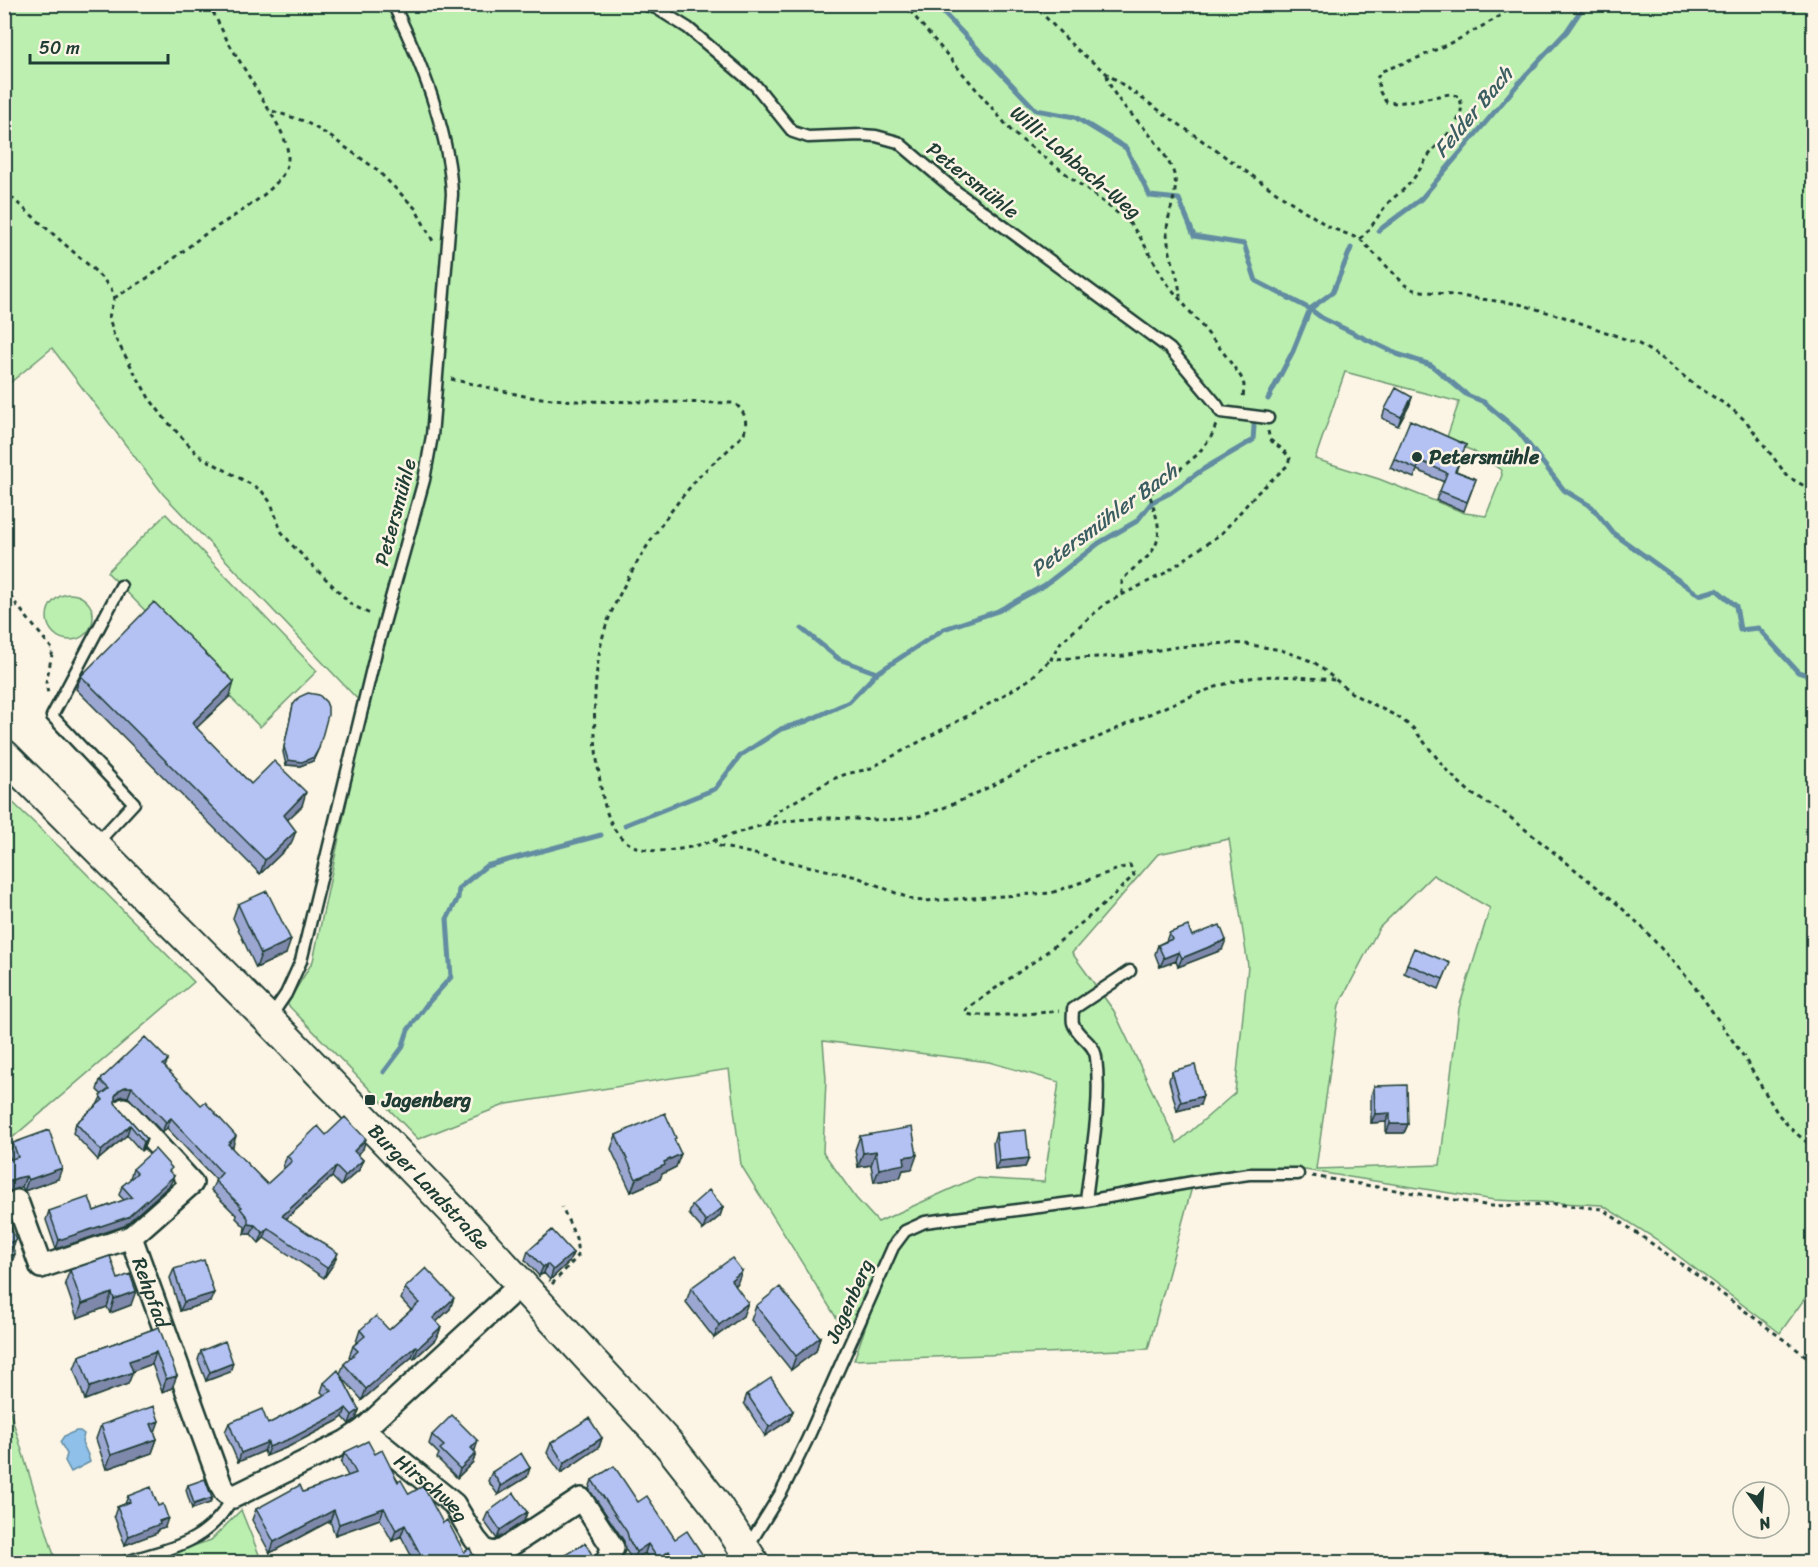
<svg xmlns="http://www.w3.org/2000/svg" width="1818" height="1567" font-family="Sriracha,sans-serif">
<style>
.green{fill:#bbefaf;stroke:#6d9672;stroke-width:1.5;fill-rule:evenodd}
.water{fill:#8ec0ea;stroke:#628ca1;stroke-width:1.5}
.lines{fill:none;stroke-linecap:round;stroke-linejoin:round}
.stream{stroke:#628ca1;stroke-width:5}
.service-casing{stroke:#1f3d34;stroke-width:15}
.minor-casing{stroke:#1f3d34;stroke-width:26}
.secondary-casing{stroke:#1f3d34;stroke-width:34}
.path{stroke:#1f3d34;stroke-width:3;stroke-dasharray:4.5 4.5;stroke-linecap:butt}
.service{stroke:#fcf5e5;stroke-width:10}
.minor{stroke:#fcf5e5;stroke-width:21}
.secondary{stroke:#fcf5e5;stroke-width:30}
.wall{fill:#9ba7d1;stroke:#1f3d34;stroke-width:1.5}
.shaded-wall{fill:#7e88aa;stroke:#1f3d34;stroke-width:1.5}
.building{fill:#b4c2f3;stroke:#1f3d34;stroke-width:1.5}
.poi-dot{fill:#1f3d34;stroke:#fcf5e5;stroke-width:2}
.labels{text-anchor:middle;stroke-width:5;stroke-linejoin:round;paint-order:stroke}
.street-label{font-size:20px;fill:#1f3d34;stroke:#fcf5e5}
.poi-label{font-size:20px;font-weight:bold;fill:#1f3d34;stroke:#fcf5e5;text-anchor:start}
.water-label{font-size:21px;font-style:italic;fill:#3b5e62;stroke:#fcf5e5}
</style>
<rect width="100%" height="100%" fill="#fcf5e5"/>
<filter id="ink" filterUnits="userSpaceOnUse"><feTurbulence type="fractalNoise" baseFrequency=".0167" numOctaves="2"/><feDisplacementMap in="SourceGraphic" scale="12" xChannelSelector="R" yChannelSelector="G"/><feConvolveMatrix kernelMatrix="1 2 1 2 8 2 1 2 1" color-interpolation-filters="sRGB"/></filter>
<g filter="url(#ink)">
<path class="green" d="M5,5H1813V1287L1780,1333L1656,1239L1602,1205L1494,1200L1305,1170L1239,1169L1074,1197L921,1216L891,1237L849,1327H842L741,1165L729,1069L507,1104L418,1139L287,1004L313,961L367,706L361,703L163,494L52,348L5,387ZM1345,372L1459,402L1446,440L1473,451L1501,470L1502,475L1486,516L1465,513L1379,479L1315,459ZM1229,839L1248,966L1235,1093L1177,1143L1114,1011L1072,953L1158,854ZM1433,875L1490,908L1459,1008L1440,1165L1316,1169L1339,1005L1379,928ZM823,1041L989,1062L1059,1082L1044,1182L975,1178L878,1222L856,1198L823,1152L826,1079Z
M166,514L317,671L260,727L107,572Z
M47 617a23 23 0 1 1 46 0a23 23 0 1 1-46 0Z
M5,795L73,860L194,982L5,1144Z
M1192,1187L1148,1349L854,1360L893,1247L925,1222Z
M4,1395H5L56,1562H5Z
M241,1510L262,1562H145L211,1540Z"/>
<path class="water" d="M76,1431H80L84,1434L82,1442L88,1455L90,1462L71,1472L65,1461L67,1454L60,1442L64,1436Z"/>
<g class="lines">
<path class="stream" d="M935,4L1036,110L1075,117L1126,148L1150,196L1179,199L1194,236L1244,244L1256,281L1310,309L1322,318L1397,354L1431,365L1467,395L1484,402L1518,431L1564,490L1592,507L1613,533L1699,595L1717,590L1736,606L1740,630L1758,628L1798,672L1814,677
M1378,231L1421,199L1524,77L1567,31L1585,4
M1268,399L1293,351L1310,309L1333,292L1351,248
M802,629L839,659L877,673
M625,825L715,789L741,755L781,729L807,721L849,702L877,673L944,629L998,611L1045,585L1099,543L1137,521L1152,502L1170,493L1202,470L1253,440L1254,426
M384,1072L402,1048L408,1030L427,1004L451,977L447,919L458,898L459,888L486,866L601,835"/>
<defs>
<path id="service" d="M643,4L656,8L688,28L756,86L793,132L808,137L861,135L876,136L898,142L957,192L1170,349L1217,405L1221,412L1268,418
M96,844L134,803L52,716L121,586
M269,1019L286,994L301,961L376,652L424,480L432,436L452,194C449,132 421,61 393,4
M1086,1201C1091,1153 1102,1105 1096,1057C1094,1042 1077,1037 1073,1023C1072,1019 1073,1014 1073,1009L1130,971
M747,1548L782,1491L807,1440L893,1247L905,1231L925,1222L1086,1201L1193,1182L1249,1174H1298
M126,1562C173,1547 207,1544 233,1497"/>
<g id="minor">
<path d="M124,1109L192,1183L131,1237"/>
<path id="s1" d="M17,1201L41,1267L131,1237L221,1485L225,1492L233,1497L345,1442L363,1430L520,1285"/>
<path id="s2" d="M363,1430L454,1504L475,1539L485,1551L496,1553L503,1550L581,1499L613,1548L606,1562"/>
</g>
<g id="secondary">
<path id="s3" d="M4,755L268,1019L459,1217L669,1445L716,1505L753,1562"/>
</g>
</defs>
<use href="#service" class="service-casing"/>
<use href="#minor" class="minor-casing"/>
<use href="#secondary" class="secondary-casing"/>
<path class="path" d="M209,4L227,40L269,110L304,121L328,135L376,169L415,208L434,243
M904,4L1014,134L1128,221L1140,237L1165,281L1223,352L1241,377L1244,385L1243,400
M1033,4L1074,47L1106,73L1264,184L1329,227L1360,239L1405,285L1414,290L1519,304L1564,317L1639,344L1666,361L1693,384L1728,406L1746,421L1788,477L1814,491
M1107,75C1111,98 1135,116 1149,134C1158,144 1166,156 1172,169C1182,189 1167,211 1167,231C1167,255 1180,275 1180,298
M4,191L93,269L111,288L114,298L109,317L114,336L149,398L165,419L198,455L261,490L271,503L281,531L293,546L352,605L372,615
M1360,239C1372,229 1378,214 1388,203C1395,196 1403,191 1409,184C1418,174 1424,161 1433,150C1444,137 1471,115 1458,96L1450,94L1397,103L1386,102L1380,92L1377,78L1382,71L1420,57L1459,39L1497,18L1516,4
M114,298C131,288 149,278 164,266C178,256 190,245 204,235C226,220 280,192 287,165C292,147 278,125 269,110
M451,379L529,397L576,401L734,403C745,411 748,421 744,433C731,450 711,463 697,479C663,518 626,574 607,623C593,661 592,727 598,767C601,789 605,825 624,840C659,868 726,834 764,825C786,821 807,818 830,818C863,819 894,823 926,814C967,801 1003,779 1041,760C1061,750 1083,744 1103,735C1146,716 1205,686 1250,678C1277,674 1307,678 1335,680
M1268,431L1270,440L1282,449L1290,458L1287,466L1256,494L1222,533L1165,573L1106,603L1059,644L1051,659L1124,656L1177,647L1227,643L1245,644L1281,650L1314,662L1353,694L1398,717L1413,728L1449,773L1472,794L1506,814L1613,900L1641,926L1693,984L1742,1054L1778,1114L1792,1130L1814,1148
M4,589L53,650L46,682L48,694
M1122,594V581C1128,573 1135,567 1143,561C1167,540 1158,522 1150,496L1151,493L1197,455L1211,437L1216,425
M767,824L778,811L833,779L846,774L869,769L984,707L1030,679L1051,659
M713,839L719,846L857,877L913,900L925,901L1051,893L1130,865L1134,875L1109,900L1042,956L966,1009L967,1014L972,1015H1015L1059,1011
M1312,1176L1491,1206L1555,1204L1602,1209L1687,1268L1814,1362
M552,1284L578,1256L576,1238L562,1207"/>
<use href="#service" class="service"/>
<use href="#minor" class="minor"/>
<use href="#secondary" class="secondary"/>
</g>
<path class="wall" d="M1412,397L1409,406L1398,426L1382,418L1385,409Z
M1466,445L1456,471L1476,479L1464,511L1436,500L1444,482L1417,470L1414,478L1390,468L1394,459Z
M81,676L230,696L196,728L251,784L302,806L287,820L291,844L260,874L76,689Z
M293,705L317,752L313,761L300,766L286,765L283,752Z
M238,904L286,954L256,968L233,918Z
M1169,933L1192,936L1222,950L1178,967L1176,961L1160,967L1155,954L1158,945L1166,941Z
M1407,964L1446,972L1439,989L1404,973Z
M168,1060L165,1067L233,1146L231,1148L267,1184L285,1168L283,1166L287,1156L326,1135L363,1149L357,1154L363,1160L359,1170L341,1186L332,1177L286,1219L334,1263L324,1278L264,1238L259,1243L251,1234H244L245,1227L236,1218L237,1216L211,1190L216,1180L167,1128L162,1132L128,1097L122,1096L115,1100V1103L147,1139L143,1149L141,1151L127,1135L98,1160L73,1133L76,1123L97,1105L102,1095L97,1090L100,1080Z
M1172,1071L1200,1105L1177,1111L1169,1080Z
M1374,1086L1408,1124L1404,1133H1386V1122L1371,1123V1095Z
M996,1133L1029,1158L1025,1167L995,1170L993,1143Z
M616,1135L675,1141L676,1167L662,1174L660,1179L631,1192L611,1149Z
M860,1136L912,1169L903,1170L900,1178L874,1182L871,1165L858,1167L855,1150Z
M13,1143L58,1179L24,1191L22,1187L4,1192V1161L10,1159L9,1154Z
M133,1169L170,1173V1185L124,1226L56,1249L46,1220L49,1211H94L124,1200L119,1195L122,1186L131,1179L130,1178Z
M692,1205L723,1207L720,1216L703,1230L689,1214Z
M528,1251L573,1253L569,1262L550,1280L544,1273L539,1276L525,1260Z
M174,1269L210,1302L180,1311L170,1278Z
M70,1270L118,1279L131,1305L110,1313L107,1307L77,1318L65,1283Z
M737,1284L735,1286L743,1316L714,1338L686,1302L691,1288Z
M405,1288L450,1309L436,1322L441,1327L437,1338L414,1359L412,1357L362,1400L342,1377L359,1410L356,1419L349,1424L343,1417L337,1421L288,1447L266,1456L264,1451L238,1462L225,1432L229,1423L268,1424L324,1395L321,1392L324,1383L340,1374L344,1364L351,1358L349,1357L353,1346L357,1342H356L360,1330H389L411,1310L401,1299Z
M756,1306L820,1337L816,1351L791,1370L751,1320Z
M159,1327L172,1388L162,1392L152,1364L133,1371L128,1384L85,1400L74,1369L79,1356Z
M201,1351L230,1372L206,1381L198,1360Z
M747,1394L793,1411L789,1420L765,1436L744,1403Z
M101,1425L155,1434L157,1439L152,1453L106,1469L96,1439Z
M432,1435L475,1450L474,1451L476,1453L473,1462L457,1478L437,1458L439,1454L429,1444Z
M602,1438L599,1447L561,1473L547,1453L551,1443Z
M345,1452L375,1454L409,1494L443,1523L464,1552L476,1563H415L401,1536L392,1541L380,1519L335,1535L330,1521L270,1553L252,1520L256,1509L348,1476L341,1463Z
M492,1472L527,1477L498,1495L488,1481Z
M592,1480L638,1502L675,1539L708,1563H667L666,1560L662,1563H651L645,1553L633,1561L625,1549L624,1541L589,1489Z
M188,1485L210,1503L192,1509L186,1490Z
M128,1496L165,1527L158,1529L157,1533L125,1545L114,1516L117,1507L125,1504Z
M488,1512H527L524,1521L497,1539L484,1521Z"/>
<path class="shaded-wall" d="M1412,397L1409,406L1398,426L1401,417Z
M234,682L230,696L187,737L192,723Z
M319,748L313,761L300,766L286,765L288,760Z
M306,792L302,806L279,828L284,815Z
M296,831L291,844L260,874L265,860Z
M291,940L286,954L256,968L261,954Z
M1226,940L1222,950L1178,967L1182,958Z
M1179,952L1176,961L1160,967L1164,958Z
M125,1087H132L128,1097L122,1096L115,1100V1096L119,1090Z
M1203,1096L1200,1105L1177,1111L1181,1102Z
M1390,1113L1386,1122L1371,1123L1375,1114Z
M171,1118L167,1128L162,1132L166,1122Z
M1390,1124H1408L1404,1133H1386Z
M130,1125L127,1135L98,1160L101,1151Z
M236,1136L233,1146L224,1154L228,1144Z
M147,1139L143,1149L141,1151L144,1142Z
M366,1139L363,1149L350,1161L354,1151Z
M876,1151L871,1165L858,1167L863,1153Z
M681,1154L676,1167L662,1174L660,1179L631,1192L636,1179L664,1162Z
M917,1155L912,1169L903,1170L900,1178L874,1182L879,1169L904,1157Z
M1029,1158L1025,1167L995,1170L999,1161Z
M363,1160L359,1170L341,1186L345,1176Z
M336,1167L332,1177L278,1226L282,1216Z
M62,1168L58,1179L24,1191L28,1180Z
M26,1176L22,1187L4,1193V1183L17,1178Z
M174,1176L170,1185L124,1226L56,1249L59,1240Z
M723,1207L720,1216L703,1230L706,1221Z
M248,1224L255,1225L251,1234H244Z
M268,1228L264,1238L259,1243L263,1233Z
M16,1240L12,1251L11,1242Z
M338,1253L334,1263L324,1278L327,1268Z
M573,1253L569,1262L550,1280L553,1270Z
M15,1254L11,1265L4,1267V1258Z
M547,1264L544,1273L539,1276L543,1267Z
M742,1271L737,1284L726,1293L731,1280Z
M136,1291L131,1305L110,1313L114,1299Z
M112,1293L107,1307L77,1318L82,1304Z
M214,1293L210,1302L180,1311L184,1302Z
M454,1298L450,1309L429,1329L433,1318Z
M748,1303L743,1316L714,1338L719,1325Z
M441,1327L437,1338L414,1359L418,1348Z
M820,1337L816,1351L791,1370L796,1356Z
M416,1346L412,1357L362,1400L366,1389Z
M156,1352L152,1364L125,1374L129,1361Z
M233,1363L230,1372L206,1381L210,1372Z
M133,1372L128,1384L85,1400L90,1387Z
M177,1376L172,1388L162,1392L166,1379Z
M346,1408L343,1417L337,1421L288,1447L266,1456L269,1447Z
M359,1410L356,1419L349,1424L352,1415Z
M793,1411L789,1420L765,1436L769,1427Z
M159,1421L154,1435L151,1424Z
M602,1438L599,1447L561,1473L564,1463Z
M157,1439L152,1453L106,1469L111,1455Z
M478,1441L475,1450L468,1457L471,1448Z
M268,1442L264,1451L238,1462L241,1453Z
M476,1453L473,1462L457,1478L460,1469Z
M530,1468L527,1477L498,1495L501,1486Z
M212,1498L210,1503L192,1509L194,1504Z
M384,1508L380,1519L335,1535L339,1524Z
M334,1510L330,1521L270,1553L274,1542Z
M527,1512L524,1521L497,1539L500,1530Z
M168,1518L165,1527L158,1529L157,1533L125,1545L129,1536Z
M405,1525L401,1536L392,1541L396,1530Z
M648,1544L645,1553L633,1561L636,1552Z
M669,1551L666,1560L662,1563H656L658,1559Z"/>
<path class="building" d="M1396,388L1412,397L1401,417L1385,409Z
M1410,420L1466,445L1455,471L1476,479L1467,502L1440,491L1447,473L1421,461L1417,469L1394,459Z
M154,602L234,682L192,723L251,784L274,761L306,792L284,815L296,831L265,860L81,676Z
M308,693L319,695L326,702L328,707V715L319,748L314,757L302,762L288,760L284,747L293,705L299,697Z
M267,891L291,940L261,954L238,904Z
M1220,925L1226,940L1182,958L1179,952L1164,958L1158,945L1172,939L1169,933L1188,926L1192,936Z
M1414,948L1450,963L1443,979L1407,964Z
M145,1037L168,1060L163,1065L201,1105L205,1102L236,1136L228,1144L267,1184L292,1161L287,1156L318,1126L326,1135L345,1117L366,1139L354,1151L363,1160L345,1176L336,1167L282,1216L338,1253L327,1268L268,1228L263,1233L255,1225L248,1224V1218L240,1208L242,1207L215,1181L222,1173L171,1118L166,1122L132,1087H125L119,1090L115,1096V1103L147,1139L144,1142L130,1125L101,1151L76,1123L103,1100L100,1096L109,1089L100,1080Z
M1195,1065L1203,1096L1181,1102L1172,1071Z
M1407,1085L1408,1124H1390V1113L1375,1114L1374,1086Z
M665,1113L676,1138L674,1139L681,1154L664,1162L665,1165L636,1179L616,1135Z
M912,1127L917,1155L904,1157L905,1164L879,1169L876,1151L863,1153L860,1136Z
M49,1130L62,1168L28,1180L26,1176L17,1178L4,1183V1161L18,1157L13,1143Z
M1026,1130L1029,1158L999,1161L996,1133Z
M155,1149L172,1168L169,1171L174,1176L128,1217L59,1240L49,1211L89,1197L94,1211L132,1197L122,1186L137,1173L133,1169Z
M709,1190L723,1207L706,1221L692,1205Z
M4,1209L16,1240L11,1242L15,1254L4,1258Z
M552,1230L573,1253L553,1270L547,1264L543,1267L528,1251Z
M110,1256L118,1279L130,1274L136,1291L114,1299L112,1293L82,1304L70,1270Z
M732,1258L742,1271L731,1280L748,1303L719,1325L691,1288Z
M204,1260L214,1293L184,1302L174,1269Z
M426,1268L454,1298L433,1318L441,1327L418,1348L416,1346L366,1389L344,1364L358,1351L353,1346L365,1336L360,1330L376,1316L389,1330L419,1303L405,1288Z
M780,1287L820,1337L796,1356L756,1306Z
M159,1327L177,1376L166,1379L156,1352L129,1361L133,1372L90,1387L79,1356Z
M225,1341L233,1363L210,1372L201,1351Z
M338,1370L359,1410L352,1415L346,1408L341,1412L292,1438L269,1447L268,1442L241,1453L229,1423L262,1409L268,1424L332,1391L324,1383Z
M771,1378L793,1411L769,1427L747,1394Z
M154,1406L159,1421L151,1424L157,1439L111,1455L101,1425Z
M452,1415L478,1441L471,1448L476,1453L460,1469L440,1449L444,1446L432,1435Z
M589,1418L602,1438L564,1463L551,1443Z
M368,1441L375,1454L382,1450L398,1482L401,1480L409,1494L423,1486L443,1523L447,1520L464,1552L470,1548L476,1563H425L405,1525L396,1530L384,1508L339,1524L334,1510L274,1542L256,1509L300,1485L303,1492L356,1473L345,1452Z
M521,1453L530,1468L501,1486L492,1472Z
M614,1466L638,1502L647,1496L675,1539L687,1531L708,1563H676L669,1551L658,1559L648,1544L636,1552L629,1540L627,1532L592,1480Z
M205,1479L212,1498L194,1504L188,1485Z
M151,1487L158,1506L163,1504L168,1518L159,1521L160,1524L129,1536L117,1507L130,1502L128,1496Z
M514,1493L527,1512L500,1530L488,1512Z
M585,1543L597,1563L553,1562Z"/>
</g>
<g class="poi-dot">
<circle cx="1417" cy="457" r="6"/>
<rect x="364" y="1094" width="12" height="12" rx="3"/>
</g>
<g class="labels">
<g class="street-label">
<text transform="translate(1076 162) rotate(40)" y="7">Willi-Lohbach-Weg</text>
<text transform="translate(973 180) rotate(38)" y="7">Petersmühle</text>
<text transform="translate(395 512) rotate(-75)" y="7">Petersmühle</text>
<text dy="7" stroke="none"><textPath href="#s3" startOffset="606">Burger Landstraße</textPath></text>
<text dy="7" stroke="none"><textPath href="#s1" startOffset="224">Rehpfad</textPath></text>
<text transform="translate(849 1301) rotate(-66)" y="7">Jagenberg</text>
<text dy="7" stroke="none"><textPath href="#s2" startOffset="90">Hirschweg</textPath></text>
</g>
<g class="poi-label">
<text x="1429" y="464">Petersmühle</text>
<text x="382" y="1107">Jagenberg</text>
</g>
<g class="water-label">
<text transform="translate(1473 112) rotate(-50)" y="7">Felder Bach</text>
<text transform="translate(1104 520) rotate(-36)" y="7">Petersmühler Bach</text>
</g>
</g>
<rect width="1818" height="1567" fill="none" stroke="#fcf5e5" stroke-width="24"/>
<rect x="12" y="12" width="1794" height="1543" fill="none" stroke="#1f3d34" stroke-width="2" filter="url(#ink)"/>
<g transform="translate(1761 1510) rotate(164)"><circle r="28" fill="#fcf5e5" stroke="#a4ab9e" stroke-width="1.5"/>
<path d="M0-4.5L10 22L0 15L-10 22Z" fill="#1f3d34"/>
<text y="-9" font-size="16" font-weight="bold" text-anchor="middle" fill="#1f3d34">N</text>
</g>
<path d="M30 54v9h138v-9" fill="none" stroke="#1f3d34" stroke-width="3"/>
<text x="39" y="54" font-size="18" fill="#1f3d34" stroke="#fcf5e5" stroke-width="4.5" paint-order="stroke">50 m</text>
</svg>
